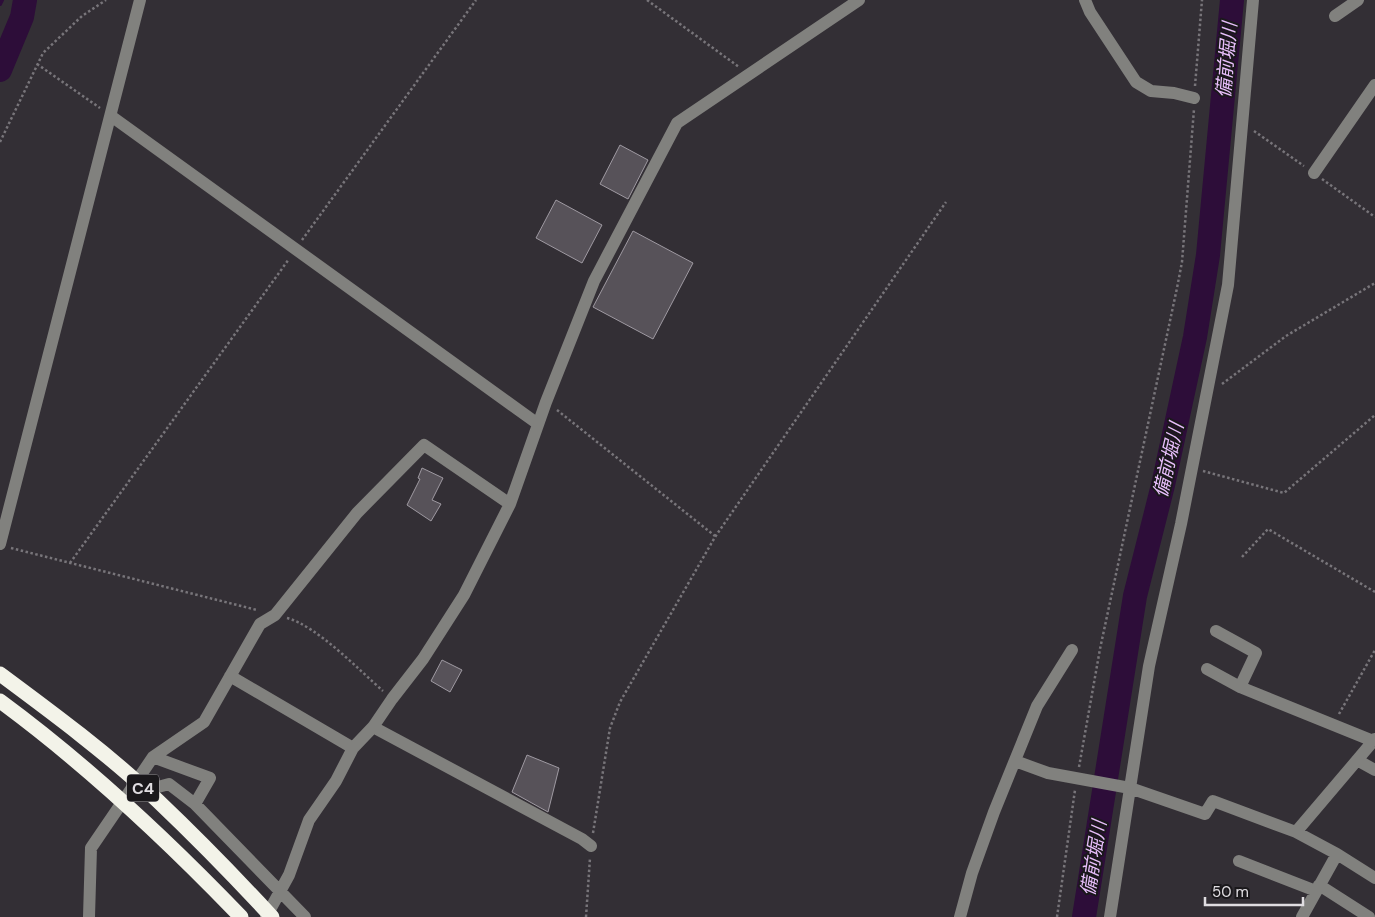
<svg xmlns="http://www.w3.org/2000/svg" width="1375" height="917" font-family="'DM Sans','Noto Sans JP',sans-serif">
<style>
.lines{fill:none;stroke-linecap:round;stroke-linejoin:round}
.stream{stroke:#2d0d39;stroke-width:4}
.river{stroke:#2d0d39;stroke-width:24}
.building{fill:#575259;stroke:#9f9aa2}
.path{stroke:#78757a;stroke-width:2.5;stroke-dasharray:2.5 2.5;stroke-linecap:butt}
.minor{stroke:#81817e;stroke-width:12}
.highway-bridge{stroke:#f3f3e9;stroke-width:15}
.labels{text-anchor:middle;stroke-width:4;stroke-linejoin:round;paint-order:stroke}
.shield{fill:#1a181b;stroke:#a5a2a6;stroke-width:1}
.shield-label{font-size:16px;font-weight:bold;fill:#e0dde1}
.water-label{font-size:19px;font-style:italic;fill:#e7befa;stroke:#1a181b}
</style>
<rect width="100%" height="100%" fill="#332f35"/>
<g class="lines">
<path class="stream" d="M0,4L2,0"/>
<path class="river" d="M0,70L22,17L25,0
M1084,917L1135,596L1163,485L1195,337L1208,255L1232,0"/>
</g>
<path class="building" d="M620,145L648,160L628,199L600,184Z
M556,200L602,225L582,263L536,238Z
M633,231L693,263L653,339L593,307Z
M422,468L443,478L432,500L441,504L431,521L407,505L420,479L418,478Z
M442,660L462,670L450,692L431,681Z
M527,755L559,768L548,812L512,792Z"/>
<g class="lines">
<path class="path" d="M647,0L739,67
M37,64L100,108
M1195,86L1202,0
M1254,131L1304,166
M0,142L43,53L82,16L106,0
M1322,179L1375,217
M302,240L476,0
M1222,384L1286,336L1375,283
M557,410L715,536
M1203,471L1284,493L1375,415
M11,548L257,610
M1242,557L1268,529L1375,592
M70,563L289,259
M287,618C317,626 359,670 383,691
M1339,714L1375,650
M1079,767L1100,649L1177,288L1182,262L1194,109
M593,833L610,728L620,702L715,537L946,202
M586,917L590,858
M1057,917L1075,790"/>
<path class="minor" d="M1085,0L1090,12L1136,82L1151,91L1174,93L1194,98
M1335,16L1358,0
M111,116L538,424
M1314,173L1375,85
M0,544L140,0
M1216,631L1256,653L1240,687
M1207,669L1240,687L1373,741
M230,676L353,748
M373,727L582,839L591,846
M1357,760L1375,770
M1015,761L1048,773L1130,788L1205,814L1213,801L1296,832L1337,854L1375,878
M137,785L158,787L169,784L195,804L210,778L153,757
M195,804L305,917
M1296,832L1375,739
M1239,861L1316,891
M1319,885L1369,917
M89,917L91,848L153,757L204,722L260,624L275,615L357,513L424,445L510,504
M266,917L289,875L309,820L336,781L353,748L373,727L392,699L423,659L464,595L510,504L546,402L594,281L677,123L859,0
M960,917L972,873L994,812L1037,706L1072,650
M1110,917L1149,666L1181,524L1228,285L1253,0
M1302,917L1337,854"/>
<path class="highway-bridge" d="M0,674C54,714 108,754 157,800C197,838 235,877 272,917
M0,701C87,765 166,839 241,917"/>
</g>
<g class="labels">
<rect class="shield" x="127" y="774.5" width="32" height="27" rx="4"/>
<g class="shield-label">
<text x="143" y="794">C4</text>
</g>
<g class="water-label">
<text transform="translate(1226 60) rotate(-85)" y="7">備前堀川</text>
<text transform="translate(1168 460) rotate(-77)" y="7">備前堀川</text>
<text transform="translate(1093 858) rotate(-81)" y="7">備前堀川</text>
</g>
</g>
<path d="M1205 897v8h98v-8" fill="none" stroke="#e0dde1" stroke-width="2.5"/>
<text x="1212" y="897" font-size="15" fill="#e0dde1" stroke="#1a181b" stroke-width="4" paint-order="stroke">50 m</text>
</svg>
